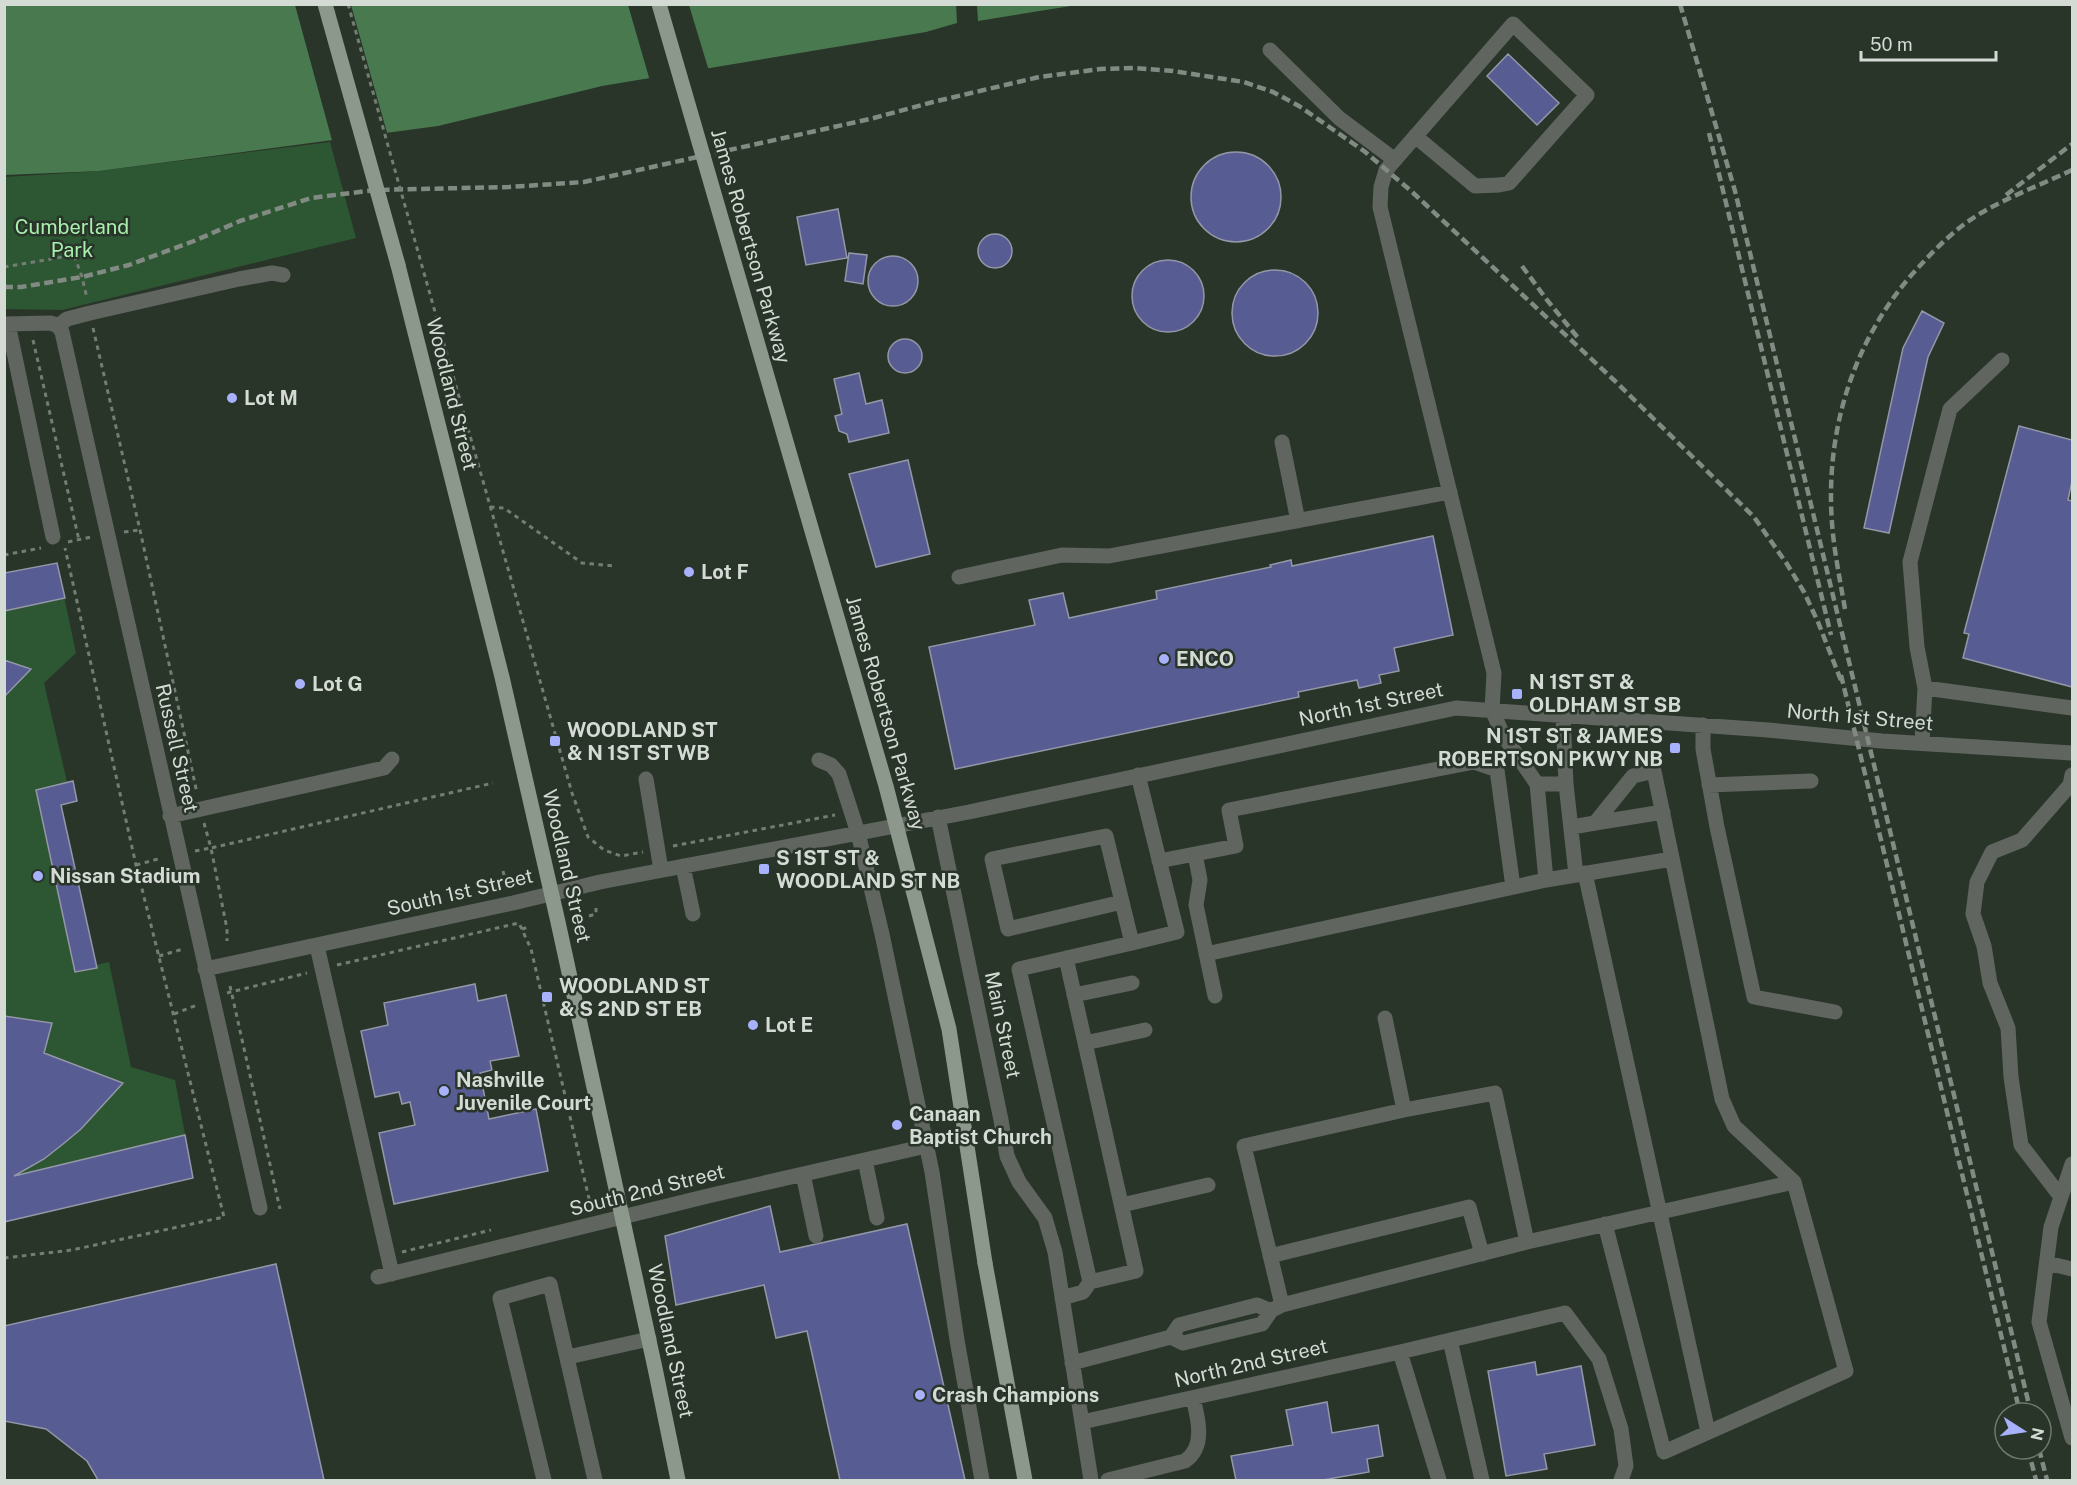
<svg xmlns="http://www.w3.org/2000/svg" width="2077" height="1485" font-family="'Public Sans',sans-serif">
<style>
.green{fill:#2d5633}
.water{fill:#497a4f}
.pier{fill:#2a352a}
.building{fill:#575c92;stroke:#9497a7;stroke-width:1.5}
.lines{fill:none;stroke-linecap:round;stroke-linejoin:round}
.path{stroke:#737d74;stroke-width:3;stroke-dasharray:4.5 4.5;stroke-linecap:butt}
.minor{stroke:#606560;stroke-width:15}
.major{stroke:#8d988d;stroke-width:15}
.rail{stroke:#828b83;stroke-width:4.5;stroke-dasharray:9 4.5;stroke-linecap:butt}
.path-bridge{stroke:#737d74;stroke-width:3;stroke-dasharray:4.5 4.5;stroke-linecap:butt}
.major-bridge{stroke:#8d988d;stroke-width:15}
.poi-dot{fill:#a7b1fc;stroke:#2a352a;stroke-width:2}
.labels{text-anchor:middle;stroke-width:5;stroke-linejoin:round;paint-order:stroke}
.park-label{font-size:20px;fill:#a6efad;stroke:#2a352a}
.street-label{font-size:20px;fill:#d4dbd5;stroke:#2a352a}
.poi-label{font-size:20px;font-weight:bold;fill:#d4dbd5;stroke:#2a352a;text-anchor:start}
</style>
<rect width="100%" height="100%" fill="#2a352a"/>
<path class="green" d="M330,142L356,238L62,310L5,309V177L99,171Z
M57,563L76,653L44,683L68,786L53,789L92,966L109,962L131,1067L175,1080L193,1178L5,1222V573Z"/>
<path class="water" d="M956,4L957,23L926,32L602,86L438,126L99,171L5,175L4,5Z
M977,5V4L1077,5L978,21Z"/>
<path class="pier" d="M295,5H351L388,136L333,144Z
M628,5H689L709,71L650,81Z"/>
<path class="building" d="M1508,54L1559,103L1537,125L1487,76Z
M1191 197a45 45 0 1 1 90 0a45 45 0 1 1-90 0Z
M838,209L847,258L806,265L797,217Z
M978 251a17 17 0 1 1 34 0a17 17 0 1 1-34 0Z
M849,253L867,255L863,284L845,281Z
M868 281a25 25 0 1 1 50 0a25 25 0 1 1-50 0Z
M1132 296a36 36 0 1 1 72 0a36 36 0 1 1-72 0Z
M1232 313a43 43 0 1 1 86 0a43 43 0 1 1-86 0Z
M1922,311L1944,323L1928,357L1889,533L1864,528L1903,348Z
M888 356a17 17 0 1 1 34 0a17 17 0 1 1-34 0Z
M859,373L866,404L882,400L889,433L849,442L847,434L839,431L835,416L842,414L834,379Z
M2019,426L2072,440V481L2068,500L2072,501V687L1963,658L1969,634L1964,633Z
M908,460L930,554L876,567L849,474Z
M1433,536L1453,635L1394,648L1399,671L1379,675L1381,683L1359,688L1357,680L1298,692L1299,697L955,769L929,647L1035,625L1029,600L1063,593L1069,618L1157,599L1156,591L1271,567L1270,565L1291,560L1292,566Z
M57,563L65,598L4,611V573Z
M4,660L31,669L4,697Z
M73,781L77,801L61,805L97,968L75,972L36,790Z
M475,984L478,1001L506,995L519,1056L490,1061L492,1070L480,1073L489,1119L536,1109L548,1171L394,1204L379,1133L415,1125L410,1102L402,1104L399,1092L375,1097L361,1031L388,1025L384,1003Z
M4,1016L52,1023L44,1053L123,1083L81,1129L63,1144L44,1159L14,1176L185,1135L193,1178L4,1222Z
M770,1206L780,1252L907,1224L965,1480H840L807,1331L776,1338L764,1285L676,1305L665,1236Z
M276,1264L324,1480H98L87,1461L46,1429L4,1421V1326Z
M1535,1362L1537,1375L1581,1366L1595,1445L1544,1454L1547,1469L1506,1476L1488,1371Z
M1327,1402L1332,1433L1378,1425L1383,1456L1367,1459L1369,1472L1323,1480H1236L1231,1456L1293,1445L1286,1410Z"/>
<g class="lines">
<path class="path" d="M4,267L74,255L82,277L87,298
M93,328L140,530L197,793
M33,340L79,540
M463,411L572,793L588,837L604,850L621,856L643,852
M490,507L504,508L582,563L615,566
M124,532L140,530
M68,542L91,537
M4,555L41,548
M204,823L211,848L493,783
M673,846L835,815
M195,851L211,848L227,929V941
M136,865L162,858
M503,871L504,875
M589,916L596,914V908
M522,929L529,927
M159,956L183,949
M337,965L519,923L531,949L590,1203L576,1210
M230,986L280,1209
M227,993L307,973
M174,1014L197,1005
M402,1252L491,1230
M4,1258L72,1250L224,1217L136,865L65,548"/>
<path class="minor" d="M1270,50L1339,118L1395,160
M1415,136L1475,186L1499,185L1509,183L1587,95L1513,24L1386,170L1381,187L1380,207L1494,673L1492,710L1503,735L1537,784L1546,880
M4,324L51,323L58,326L62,332L260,1208
M8,324L53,537
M58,326L67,319L90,313L239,279L272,273L283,275
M1282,442L1298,521
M959,577L1062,555L1109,556L1450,492
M1925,688L1917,647L1910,562L1950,409L2002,360
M1563,715L1566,784L1576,875
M1703,725V749L1717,827L1754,997L1835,1012
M1922,743L1925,688L2072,708
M819,760L831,765L839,774L858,833L882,934L932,1172L957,1340L982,1480
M646,779L661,870
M1537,784H1566
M1709,785L1811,781
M170,816L384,768L392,759
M938,817L1001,1120L1007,1156L1019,1182L1045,1218L1055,1252L1091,1480
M1595,823L1663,812
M1572,827L1595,823L1633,776L1654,771L1722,1099L1734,1126L1794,1182L1846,1371L1664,1452L1605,1224
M1195,854L1200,880L1196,905L1215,996
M1159,861L1236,846L1229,810L1474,762L1497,770L1513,887
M683,866L693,914
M1585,873L1708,1432
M1122,902L1008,929L992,859L1106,836L1132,943L1177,932L1138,775
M317,946L392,1274
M1206,954L1546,880L1672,859
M1066,958L1136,1271L1090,1282L1019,969L1132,943
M205,969L513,903L600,882L969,812L1456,708L1768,730L1882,741L2072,753
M1074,995L1132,983
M1385,1018L1404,1110
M1085,1043L1145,1030
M865,1160L877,1218
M2072,1164L2051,1227L2039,1322L2072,1438
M803,1174L816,1236
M2061,1197L2021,1145L2011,1077L2008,1028L1990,983L1984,946L1973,914L1977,882L1992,852L2022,840L2070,785L2072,775
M1122,1205L1208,1185
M1270,1256L1469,1207L1482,1254
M2047,1263L2072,1269
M378,1277L712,1195L926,1146
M1062,1298L1083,1292L1090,1282
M1282,1305L1244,1146L1404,1110L1495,1093L1527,1242L1794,1182
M1274,1309L1282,1305L1527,1242
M1450,1340L1482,1480
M1400,1352L1439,1480
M568,1357L649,1339
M1072,1363L1171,1337L1183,1343L1262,1324L1271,1311L1257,1305L1179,1325L1171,1337
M1082,1422L1400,1352L1565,1313L1599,1359L1621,1429L1626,1466L1621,1480
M544,1480L500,1298L550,1284L595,1480
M1108,1480L1185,1461C1206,1447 1198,1418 1193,1398"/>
<path class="major" d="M398,265L502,677L558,922L655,1368L678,1480
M985,1263L1025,1480"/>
<path class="rail" d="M1680,4L1735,191L2031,1413
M1709,133L1831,635
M2006,195L2072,144
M1522,266L1547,300L1579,339
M4,287H21L82,277L129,265L194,241L240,221L311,198L375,190L509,187L584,182L870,119L933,102L1039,77L1100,69L1135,68L1173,71L1244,82L1273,92L1299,106L1364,151L1410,190L1615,381L1754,517L1787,564L1804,592L1818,622L1842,683
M1845,609C1840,580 1834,551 1832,523C1825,430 1854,338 1916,270C1935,249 1957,227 1981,213C2010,196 2043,184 2072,170
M1841,675L2020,1413
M2028,1449L2036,1480
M2039,1449L2047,1480"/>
<path class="path-bridge" d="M348,4L463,411"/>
<path class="major-bridge" d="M325,4L398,265
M659,4L886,786L949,1029L985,1263"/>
</g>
<g class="poi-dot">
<circle cx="232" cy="398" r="6"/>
<circle cx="689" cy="572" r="6"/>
<circle cx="1164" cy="659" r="6"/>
<circle cx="300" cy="684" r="6"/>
<rect x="1511" y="688" width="12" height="12" rx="3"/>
<rect x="549" y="735" width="12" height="12" rx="3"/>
<rect x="1669" y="742" width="12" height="12" rx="3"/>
<rect x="758" y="863" width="12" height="12" rx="3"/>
<circle cx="38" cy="876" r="6"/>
<rect x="541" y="991" width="12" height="12" rx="3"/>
<circle cx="753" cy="1025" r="6"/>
<circle cx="444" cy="1091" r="6"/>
<circle cx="897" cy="1125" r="6"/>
<circle cx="920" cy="1395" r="6"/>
</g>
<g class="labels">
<g class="park-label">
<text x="72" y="234">Cumberland<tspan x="72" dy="23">Park</tspan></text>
</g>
<g class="street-label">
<text transform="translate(751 246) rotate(74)" y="7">James Robertson Parkway</text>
<text transform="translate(452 394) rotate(76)" y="7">Woodland Street</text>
<text transform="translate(1371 704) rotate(-12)" y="7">North 1st Street</text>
<text transform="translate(886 713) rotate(74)" y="7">James Robertson Parkway</text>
<text transform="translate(1860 717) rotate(5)" y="7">North 1st Street</text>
<text transform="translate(177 748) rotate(77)" y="7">Russell Street</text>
<text transform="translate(567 866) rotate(77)" y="7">Woodland Street</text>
<text transform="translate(460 892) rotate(-13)" y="7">South 1st Street</text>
<text transform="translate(1003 1025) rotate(78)" y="7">Main Street</text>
<text transform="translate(647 1190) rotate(-14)" y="7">South 2nd Street</text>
<text transform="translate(671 1341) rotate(78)" y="7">Woodland Street</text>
<text transform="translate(1251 1363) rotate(-13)" y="7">North 2nd Street</text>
</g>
<g class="poi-label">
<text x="244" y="405">Lot M</text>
<text x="701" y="579">Lot F</text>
<text x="1176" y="666">ENCO</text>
<text x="1529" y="689">N 1ST ST &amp;<tspan x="1529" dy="23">OLDHAM ST SB</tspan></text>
<text x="312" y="691">Lot G</text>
<text x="567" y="737">WOODLAND ST<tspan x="567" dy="23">&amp; N 1ST ST WB</tspan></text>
<text x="1663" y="743" text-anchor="end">N 1ST ST &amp; JAMES<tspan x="1663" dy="23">ROBERTSON PKWY NB</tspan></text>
<text x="776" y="865">S 1ST ST &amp;<tspan x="776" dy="23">WOODLAND ST NB</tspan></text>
<text x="50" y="883">Nissan Stadium</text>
<text x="559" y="993">WOODLAND ST<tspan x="559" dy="23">&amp; S 2ND ST EB</tspan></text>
<text x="765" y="1032">Lot E</text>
<text x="456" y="1087">Nashville<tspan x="456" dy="23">Juvenile Court</tspan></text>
<text x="909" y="1121">Canaan<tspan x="909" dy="23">Baptist Church</tspan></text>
<text x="932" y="1402">Crash Champions</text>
</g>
</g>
<rect width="2077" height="1485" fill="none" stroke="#d4dbd5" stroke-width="12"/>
<g transform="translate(2023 1431) rotate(102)"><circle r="28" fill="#2a352a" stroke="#6e776e" stroke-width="1.5"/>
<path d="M0-4.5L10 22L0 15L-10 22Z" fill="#a7b1fc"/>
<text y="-9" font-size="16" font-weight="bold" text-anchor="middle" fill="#d4dbd5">N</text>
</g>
<path d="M1861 51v9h135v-9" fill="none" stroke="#d4dbd5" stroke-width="3"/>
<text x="1870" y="51" font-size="18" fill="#d4dbd5" stroke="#2a352a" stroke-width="4.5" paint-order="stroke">50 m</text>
</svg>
